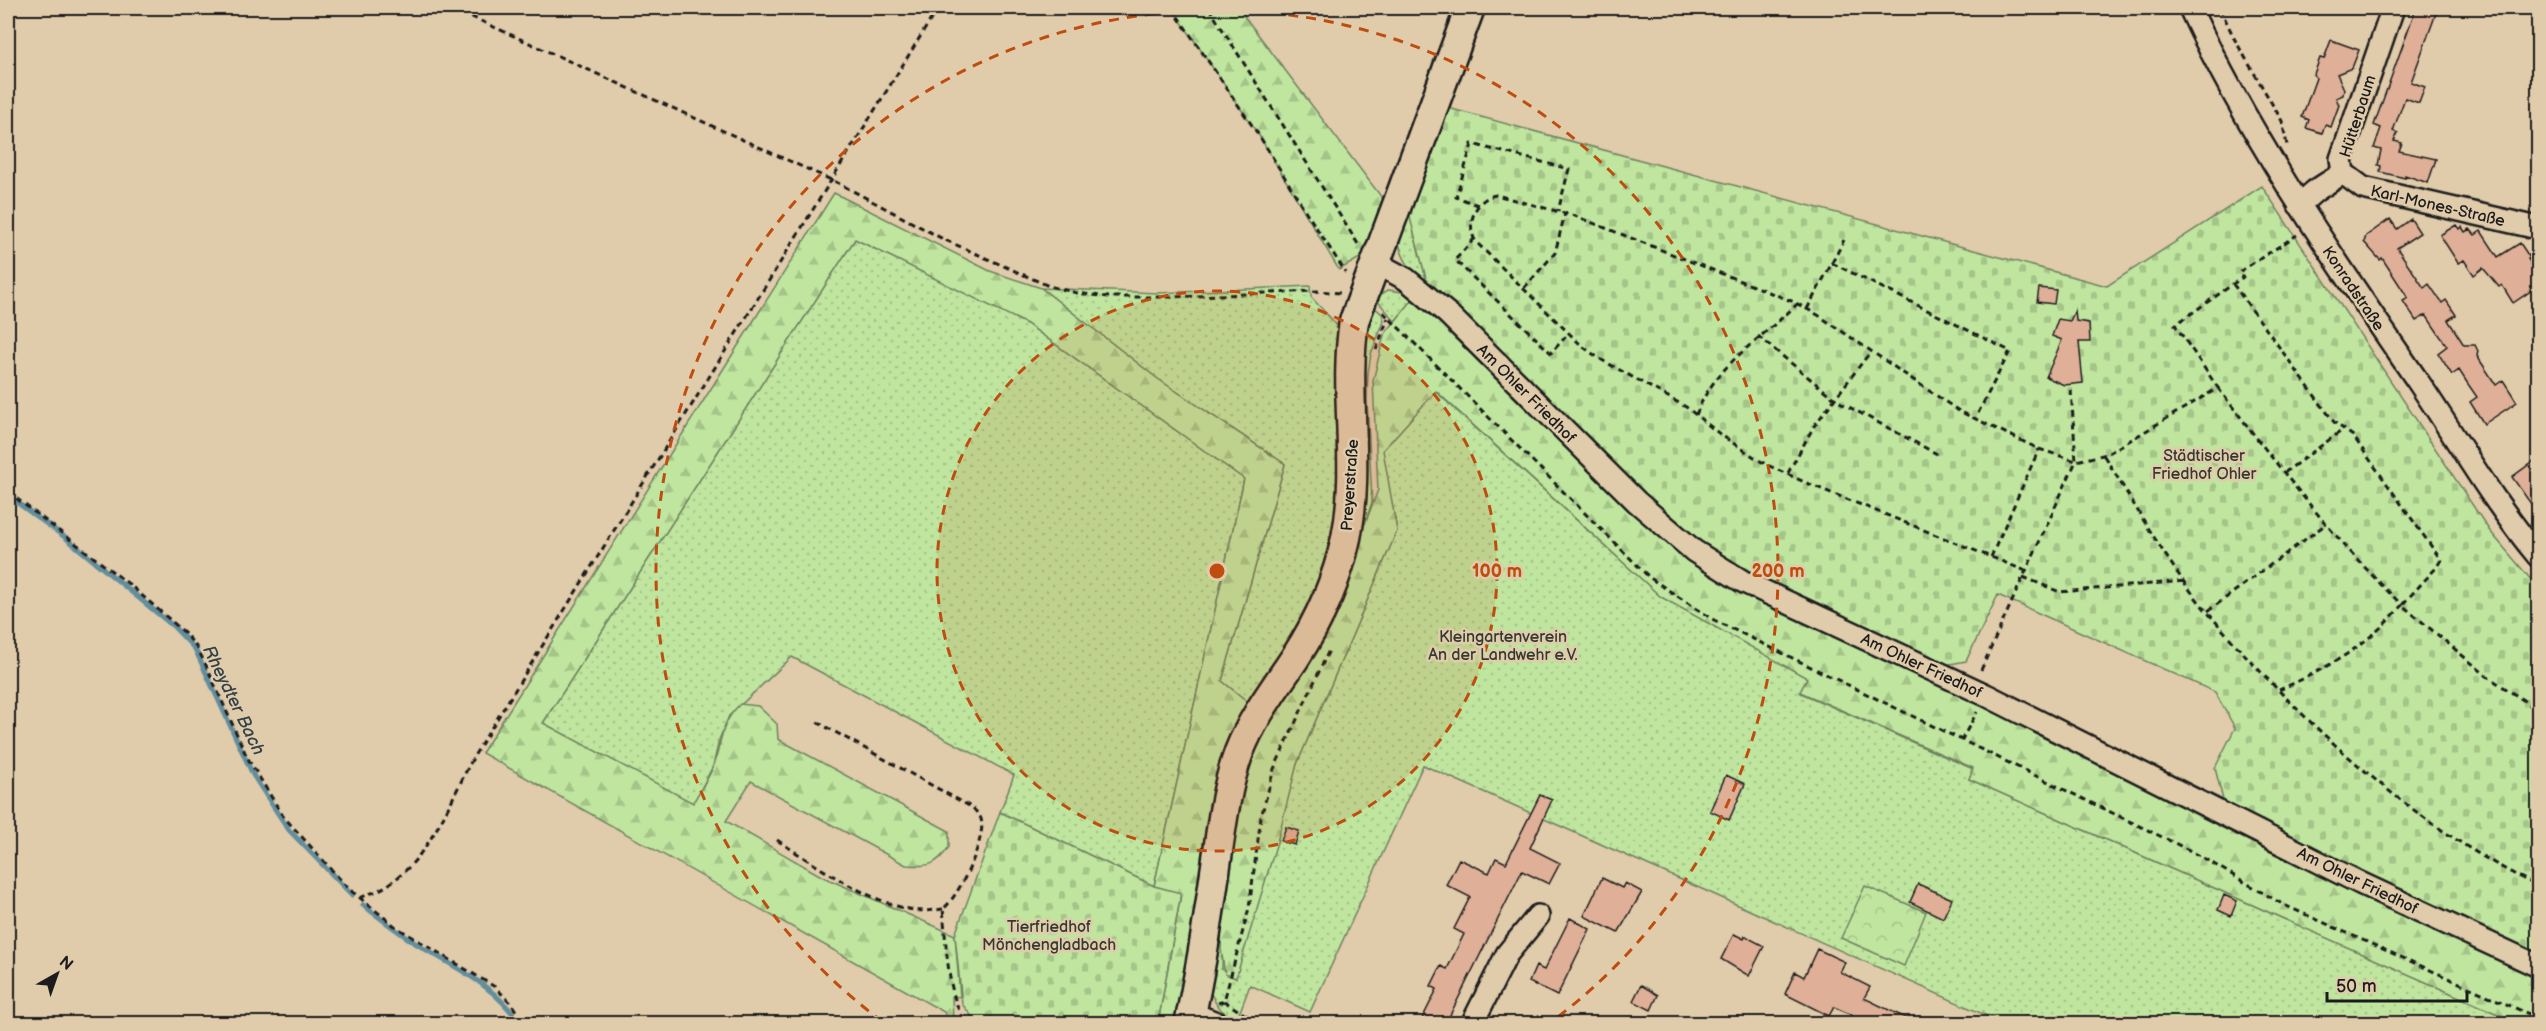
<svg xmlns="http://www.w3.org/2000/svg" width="2546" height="1031" font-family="'Balsamiq Sans',sans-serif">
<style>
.grass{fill:url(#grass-dots);stroke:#6e805e;stroke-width:1.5}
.forest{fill:url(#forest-firs);stroke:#6e805e;stroke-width:1.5}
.cemetery{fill:url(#cemetery-stones);stroke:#6e805e;stroke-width:1.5}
.park{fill:url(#park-crowns);stroke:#6e805e;stroke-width:1.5}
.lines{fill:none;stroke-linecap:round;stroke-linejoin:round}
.stream{stroke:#628e9d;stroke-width:5}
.building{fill:#dfaf97;stroke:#1c1c1c;stroke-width:1.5}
.street-casing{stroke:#1c1c1c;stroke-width:26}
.secondary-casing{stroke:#1c1c1c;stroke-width:33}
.path{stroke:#1c1c1c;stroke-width:3;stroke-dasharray:6 4.5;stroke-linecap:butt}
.street{stroke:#e0cbaa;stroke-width:21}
.secondary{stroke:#e0cbaa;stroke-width:28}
.ring{fill:none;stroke:#bf4d0f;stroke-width:3;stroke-dasharray:10 8}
.labels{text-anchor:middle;stroke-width:5;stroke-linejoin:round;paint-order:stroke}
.street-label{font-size:16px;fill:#1c1c1c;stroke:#e0cbaa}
.park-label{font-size:16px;fill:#343a30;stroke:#e0cbaa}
.water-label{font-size:18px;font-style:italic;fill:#334247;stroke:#e0cbaa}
.centre{fill:#bf4d0f;stroke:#e0cbaa;stroke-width:3}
.ring-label{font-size:18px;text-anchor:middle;font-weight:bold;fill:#bf4d0f;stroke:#e0cbaa;stroke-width:5;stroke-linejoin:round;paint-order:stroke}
</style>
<defs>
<pattern id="grass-dots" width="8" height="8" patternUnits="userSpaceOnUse" patternTransform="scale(1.5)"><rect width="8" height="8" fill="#bfe59f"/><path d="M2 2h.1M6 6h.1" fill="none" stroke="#a4c488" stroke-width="1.8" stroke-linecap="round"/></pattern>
<pattern id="forest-firs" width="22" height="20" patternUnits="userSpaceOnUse" patternTransform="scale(1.5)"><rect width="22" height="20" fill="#bfe59f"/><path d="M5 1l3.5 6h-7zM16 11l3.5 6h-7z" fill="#a4c488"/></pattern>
<pattern id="cemetery-stones" width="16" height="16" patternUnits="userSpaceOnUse" patternTransform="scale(1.5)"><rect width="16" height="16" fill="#bfe59f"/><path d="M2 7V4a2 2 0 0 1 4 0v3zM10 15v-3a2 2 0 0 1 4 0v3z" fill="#a4c488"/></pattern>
<pattern id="park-crowns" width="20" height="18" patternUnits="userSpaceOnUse" patternTransform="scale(1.5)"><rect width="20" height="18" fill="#bfe59f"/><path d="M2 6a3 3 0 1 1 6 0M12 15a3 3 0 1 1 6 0" fill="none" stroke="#a4c488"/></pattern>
</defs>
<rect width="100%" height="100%" fill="#e0cbaa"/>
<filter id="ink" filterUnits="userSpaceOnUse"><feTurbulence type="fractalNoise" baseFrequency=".0167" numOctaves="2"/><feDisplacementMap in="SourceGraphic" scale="12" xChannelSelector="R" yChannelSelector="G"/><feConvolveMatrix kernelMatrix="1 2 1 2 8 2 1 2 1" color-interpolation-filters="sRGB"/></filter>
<g filter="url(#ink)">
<path class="grass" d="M1443,105L1414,233L1427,282C1410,273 1402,258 1398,240Z
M855,239L1027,324L1244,479L1154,886L1000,812L1014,775L792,657L729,716L719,740L713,766L693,804L543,723Z
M1310,286L1311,297L1343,332L1344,469L1333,540L1313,605L1253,706L1222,681L1285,464L1158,379L1041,288L1158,293Z
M1388,290L1402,292L1415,297L1395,321L1375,298Z
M1373,306L1382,314L1384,321L1371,354L1368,373L1367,399L1372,502L1365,524L1354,539L1359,348Z
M1435,391L1661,597L1808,678L1801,693L1973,769L1969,779L2518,1023H2003L1423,765L1310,1012L1250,985L1236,1022L1218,1007L1208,988L1224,872L1222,969L1235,978L1297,764L1397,531L1382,451Z"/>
<path class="forest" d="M1172,8H1238L1389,207L1365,255L1339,270L1260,137Z
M834,193L990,271L1041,288L1158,379L1285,464L1222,681L1253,706L1177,1023H1158L1181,894L1154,886L1244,479L1027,324L855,239L543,723L693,803C699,791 709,778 714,765C722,740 720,724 740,704L758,706L777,724L778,739L949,831V847C936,866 928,867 906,865L751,781L726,821L823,877L955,935L960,997L952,996L953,1023H948L944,1012L482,753Z
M1427,282L1724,559L2018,698L2223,800L2322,855L2538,957V1023H2518L1969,779L1973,768L1800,692L1807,678L1661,597L1436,391L1383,450L1397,531L1297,764L1277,842L1236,978L1225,974L1221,949L1224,872L1241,774L1354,539L1365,524L1378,490L1373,381L1384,335Z"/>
<path class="cemetery" d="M1448,108L2107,286L2262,186L2489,530L2538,588V957L2322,855L2223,800L2215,768L2235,728L2215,692L1998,595L1966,661L1945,665L1724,559L1684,534L1427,282L1409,214Z
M1000,812L1154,886L1181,893L1158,1023L978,1024L962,1004L955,935Z"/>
<path class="park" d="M1865,886L1926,912L1904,966L1841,938Z"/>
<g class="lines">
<path class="stream" d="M8,496L66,538L173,626L195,649L253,775L271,803L289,830L352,895
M363,905C380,918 397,931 415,943C453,967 495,984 520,1024"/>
</g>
<path class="building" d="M2416,8H2438L2411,82L2425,87L2419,103L2405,98L2393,131L2398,133L2394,141L2402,143L2399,151L2436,159L2428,183L2405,175V178L2380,172L2381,166L2378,165L2381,150L2374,148L2381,128L2374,125Z
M2331,40L2359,50L2352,68L2337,74L2344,89L2343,95L2336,98L2339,105L2331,127L2325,125L2322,133L2306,128L2309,120L2302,117L2316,78L2314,74L2320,58L2324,59Z
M2390,219L2397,229L2411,219L2420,233L2397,248L2424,288L2429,284L2442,303L2446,300L2456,315L2448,320L2464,345H2475L2478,351L2477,356L2496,385L2503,380L2517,402L2484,424L2470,402L2477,397L2468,384L2459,370L2452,375L2438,353L2447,346L2426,315L2416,321L2403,301L2408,298L2382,258L2380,260L2364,242L2366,236Z
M2456,225L2459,229L2462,227L2465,232L2470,229L2475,235L2481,231L2498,257L2520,243L2530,258L2528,259L2532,265L2530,266L2538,279V286L2513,303L2502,285L2499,287L2483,268L2474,275L2464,260L2458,263L2440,235Z
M2039,288L2056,290L2054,304L2037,302Z
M2075,310L2076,321L2089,323L2090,342H2079L2083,383L2064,385L2046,377L2062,340L2052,336L2058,319L2070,321Z
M2538,458V514L2512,477Z
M1726,775L1745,784L1729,820L1710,811Z
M1540,795L1552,800L1530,848L1560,863L1549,884L1522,871L1446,1023H1420L1437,989L1431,986L1441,966L1447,969L1464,934L1454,929L1470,897L1446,885L1459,859L1489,873L1496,858L1506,863Z
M1286,827L1299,831L1295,845L1281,841Z
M1602,878L1622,888L1625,883L1642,892L1618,933L1584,916Z
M1918,884L1952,899L1943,918L1910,902Z
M2224,895L2237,901L2231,916L2218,910Z
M1570,918L1590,929L1557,996L1529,982L1536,966L1544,970Z
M1734,934L1744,939L1745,936L1764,946L1749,976L1721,959Z
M1817,949L1845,962L1840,972L1870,987L1864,998L1916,1023H1856L1852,1015L1834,1007L1829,1016L1785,994L1795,972L1804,977Z
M1641,985L1658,995L1651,1010L1633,1001Z"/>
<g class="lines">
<defs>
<path id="street" d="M2190,8C2251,140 2335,260 2417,380C2457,439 2492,501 2538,556
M2343,173L2363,188L2538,228
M2299,205L2315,191L2343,173L2341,159L2393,8
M1376,263L1406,279L1448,314L1637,502L1694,551L1742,581L1986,695L2360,883L2538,966
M1191,1013L1219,1024
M1472,1024L1507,954L1538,916"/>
<path id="secondary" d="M1189,1024C1200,973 1208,922 1215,872C1221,832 1225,790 1239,752C1252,718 1275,688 1295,658C1319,621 1337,581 1346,538C1361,466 1343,393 1354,321L1470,8"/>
</defs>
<use href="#street" class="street-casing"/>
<use href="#secondary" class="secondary-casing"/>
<path class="path" d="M452,8L838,183L943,239L1049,286L1077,293L1108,297H1172L1317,291L1340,293
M1172,8L1260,137L1308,215L1346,273
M1209,8L1358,244
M2220,8L2235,40L2282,121L2287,145
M1478,205L1456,197L1472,144L1569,169L1558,211
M1474,239L1455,260L1551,353L1569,333
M1832,263L1844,240
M2233,284L2334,422L2353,436L2441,560L2436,568L2402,605L2487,676L2538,710
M1524,288L1555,253L1565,213
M1807,309L1832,263L2010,351L1975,419
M1383,312L1650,578L1714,620L2193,852L2284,905L2538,1018
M1758,336L1836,400L1937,454
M1376,350L1388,318
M2218,388C2276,463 2333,539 2402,605C2369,645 2326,669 2279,690
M2071,390L2076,461L2107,454L2218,388L2175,325L2243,277L2239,272L2297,235
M1696,415C1715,364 1761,340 1797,304
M2104,456C2136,506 2166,562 2204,608C2293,714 2413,827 2538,886
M1788,473L1814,426L1871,351
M2284,473L2344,429
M8,492L130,585L184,632L197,648L205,663L247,757L283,816L349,889L396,927L495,987L511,1003L524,1024
M1991,557L2039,449
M2023,577L2060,592L2185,581
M2208,611L2326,524
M1981,670L2023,577L2026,571L2076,461L2039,449L1959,411L1818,315L1794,302L1575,216L1496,195C1475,198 1465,225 1476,242L1582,346L1600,359L1686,407L1721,435L1765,464L1809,484L2026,571
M817,722L973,808C975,811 980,815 981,819C987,838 958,898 943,909C946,938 947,1004 968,1024
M1961,741L1977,712
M777,840C815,865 870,903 914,910C924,912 933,910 943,909
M360,898C371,893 384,889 393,881C431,854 452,797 474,756L938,8
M1224,1001L1259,1024
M1218,1003L1224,1001L1249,908L1261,817L1274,769L1330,648"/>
<use href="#street" class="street"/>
<use href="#secondary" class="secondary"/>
</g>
</g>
<circle cx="1217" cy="571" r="280" fill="#bf4d0f" fill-opacity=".12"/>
<g class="ring">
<circle cx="1217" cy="571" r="280"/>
<path d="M883 1022A561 561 0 1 1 1551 1022"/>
</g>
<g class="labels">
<g class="street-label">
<text transform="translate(2357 116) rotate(-72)" y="6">Hütterbaum</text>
<text transform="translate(2438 205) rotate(13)" y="6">Karl-Mones-Straße</text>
<text transform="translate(2354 288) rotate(56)" y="6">Konradstraße</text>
<text transform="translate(1527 393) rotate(45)" y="6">Am Ohler Friedhof</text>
<text transform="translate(1349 485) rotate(-86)" y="6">Preyerstraße</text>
<text transform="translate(1922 665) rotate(25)" y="6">Am Ohler Friedhof</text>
<text transform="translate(2358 880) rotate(26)" y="6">Am Ohler Friedhof</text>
</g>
<g class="park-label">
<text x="2204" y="461">Städtischer<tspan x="2204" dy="18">Friedhof Ohler</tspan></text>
<text x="1503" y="642">Kleingartenverein<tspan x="1503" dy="18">An der Landwehr e.V.</tspan></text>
<text x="1049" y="932">Tierfriedhof<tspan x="1049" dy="18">Mönchengladbach</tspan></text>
</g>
<g class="water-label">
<text transform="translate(234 700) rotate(64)" y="6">Rheydter Bach</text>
</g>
</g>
<circle cx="1217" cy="571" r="9" class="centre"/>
<g class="ring-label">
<text x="1497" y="577">100 m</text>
<text x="1778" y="577">200 m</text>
</g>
<rect width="2546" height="1031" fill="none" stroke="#e0cbaa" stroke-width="30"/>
<rect x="15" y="15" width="2516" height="1001" fill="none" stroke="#1c1c1c" stroke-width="2" filter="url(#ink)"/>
<g transform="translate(57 974) rotate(40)" stroke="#e0cbaa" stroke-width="4.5" paint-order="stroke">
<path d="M0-4.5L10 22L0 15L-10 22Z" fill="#1c1c1c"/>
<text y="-9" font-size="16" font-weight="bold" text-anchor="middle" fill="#1c1c1c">N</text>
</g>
<path d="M2327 992v9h140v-9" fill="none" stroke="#1c1c1c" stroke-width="3"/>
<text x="2336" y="992" font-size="18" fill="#1c1c1c" stroke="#e0cbaa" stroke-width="4.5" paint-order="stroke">50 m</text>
</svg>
